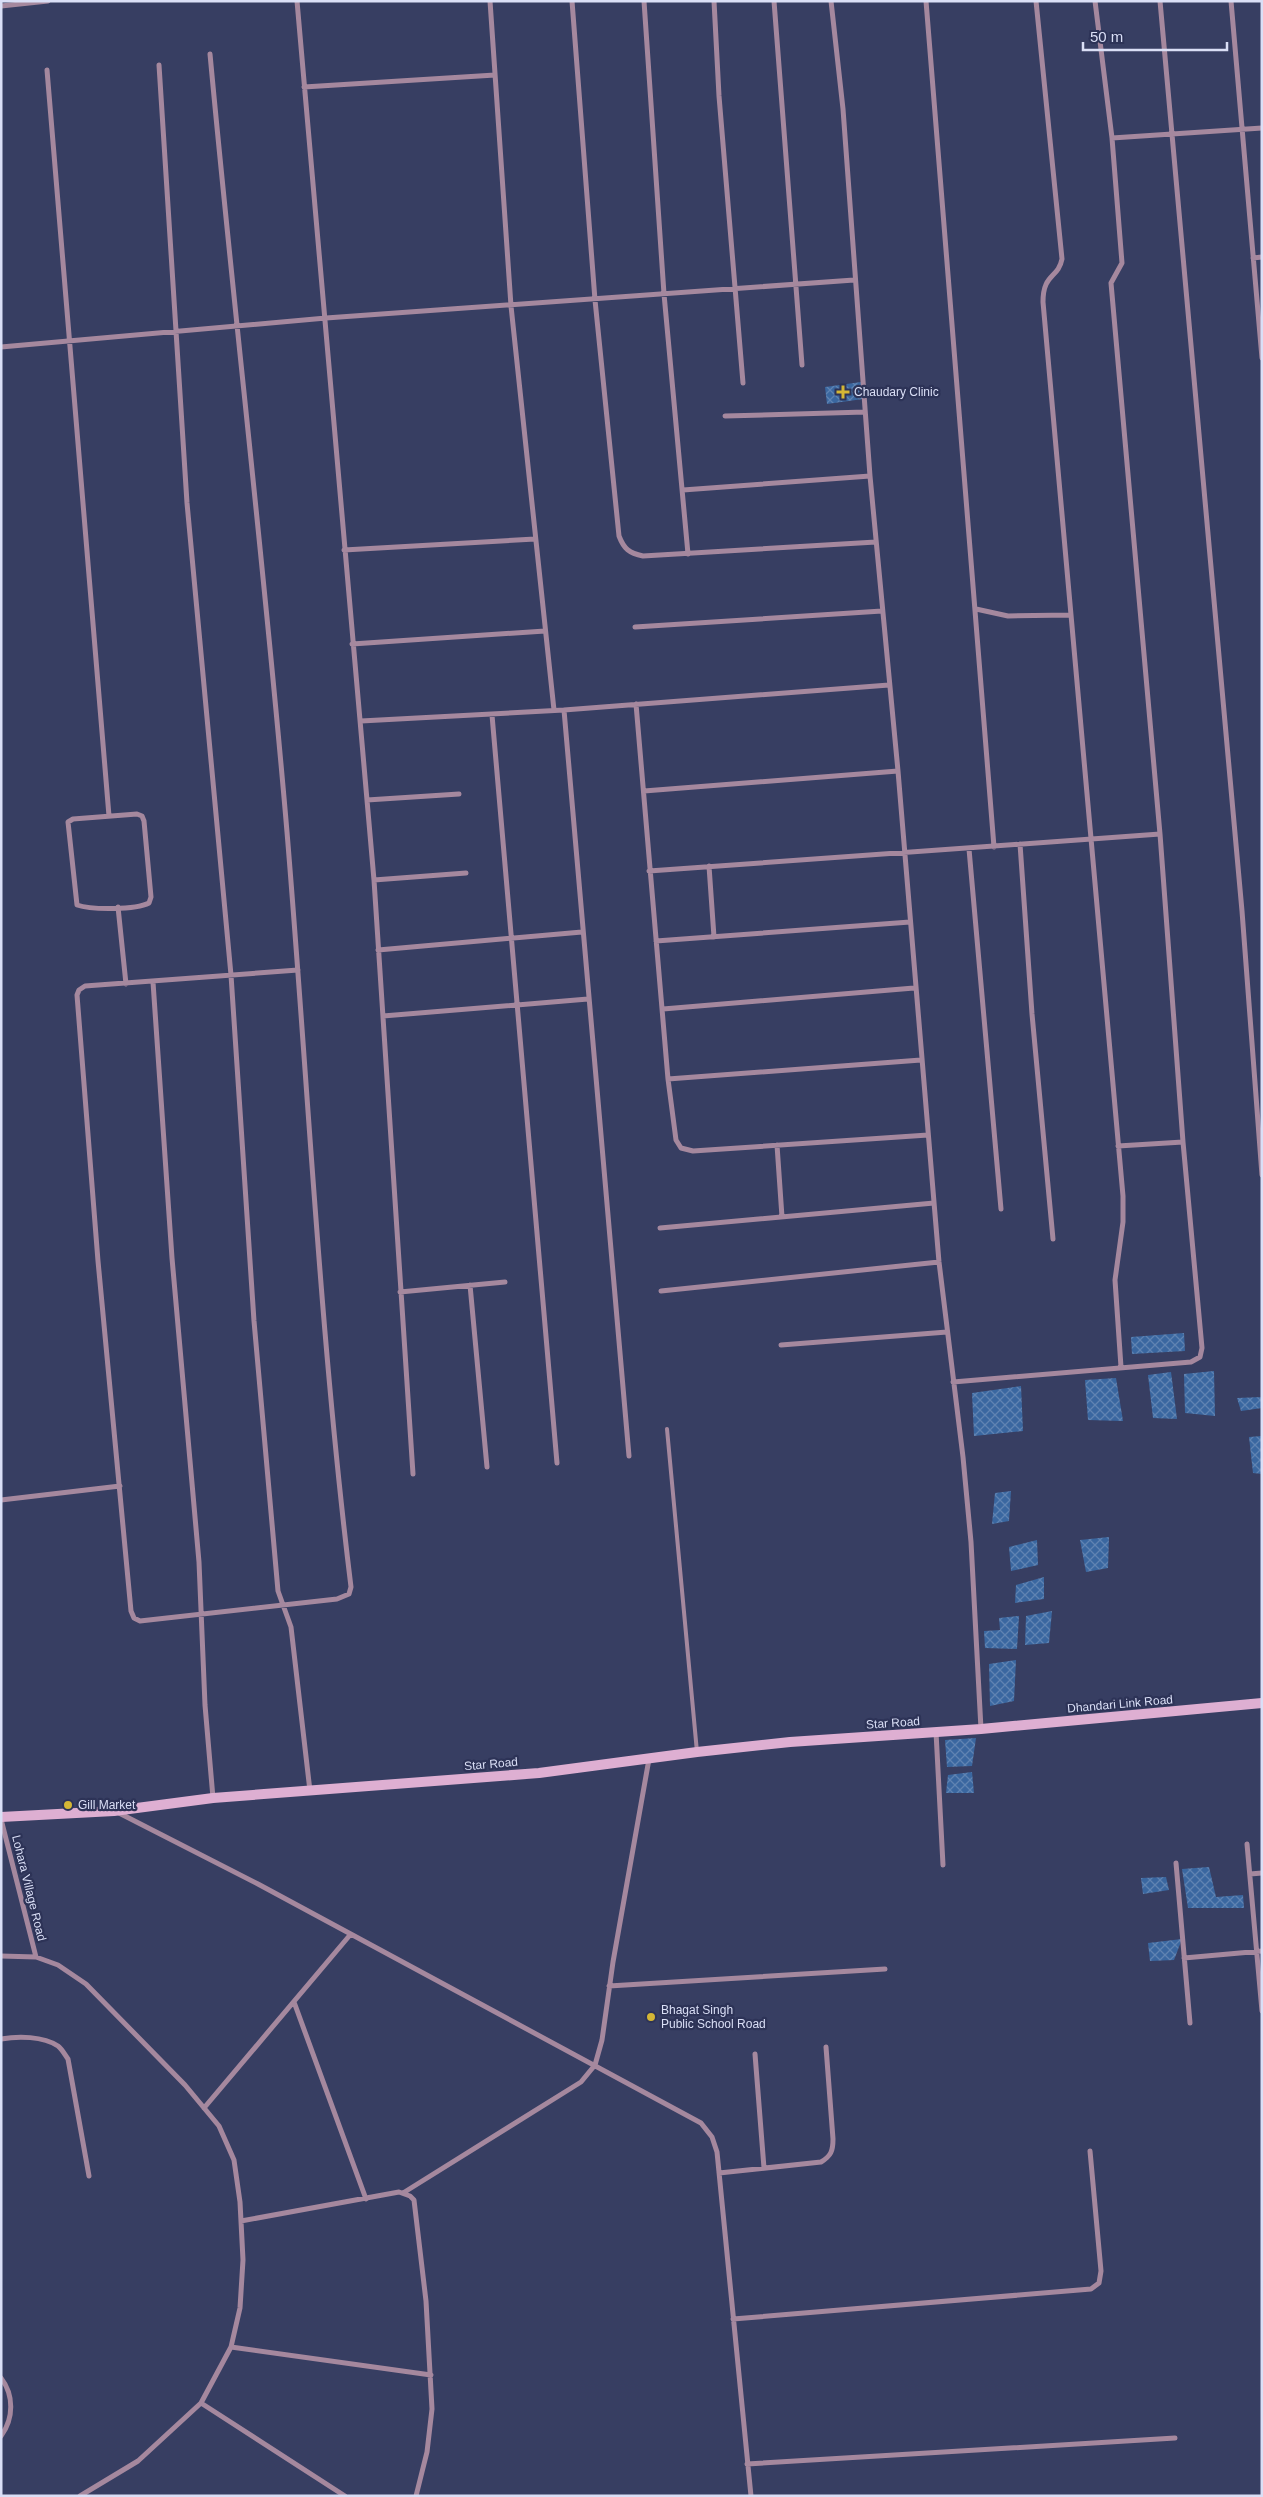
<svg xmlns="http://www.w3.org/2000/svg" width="1263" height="2497" font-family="Arial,sans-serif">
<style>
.building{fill:url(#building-cross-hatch)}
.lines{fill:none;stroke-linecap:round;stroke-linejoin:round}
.lane{stroke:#a5889e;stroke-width:4}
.street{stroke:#a5889e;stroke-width:5}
.secondary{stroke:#deafd2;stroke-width:10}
.poi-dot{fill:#d4b635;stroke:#2d3357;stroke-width:2}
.labels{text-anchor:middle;stroke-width:4.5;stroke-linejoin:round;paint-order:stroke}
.poi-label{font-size:12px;fill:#dadff6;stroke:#2d3357;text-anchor:start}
.street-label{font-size:12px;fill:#dadff6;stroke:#2d3357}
</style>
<defs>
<pattern id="building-cross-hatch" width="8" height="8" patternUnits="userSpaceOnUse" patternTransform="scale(1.25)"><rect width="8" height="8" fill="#3a67a0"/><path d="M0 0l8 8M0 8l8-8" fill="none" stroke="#5f83b2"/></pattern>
</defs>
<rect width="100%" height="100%" fill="#373e62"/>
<path class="building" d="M861,382L863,399L827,404L825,387Z
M1184,1333L1185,1351L1132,1354L1131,1337Z
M1214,1371L1215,1416L1185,1413L1184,1374Z
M1171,1372L1177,1419L1153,1418L1148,1375Z
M1116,1378L1123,1421L1088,1420L1085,1380Z
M1021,1386L1023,1431L974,1436L972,1393Z
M1262,1397V1408L1241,1411L1237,1398Z
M1262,1436V1474L1253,1473L1249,1437Z
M1011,1491L1009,1521L992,1524L995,1493Z
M1109,1537L1108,1568L1086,1572L1080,1540Z
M1037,1540L1038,1565L1011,1571L1009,1547Z
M1044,1577V1599L1015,1603L1016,1585Z
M1052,1611L1049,1643L1025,1645L1026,1616Z
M1019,1616L1017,1649L985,1648L984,1631L1000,1630L999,1618Z
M1016,1660L1014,1701L990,1706L989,1664Z
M976,1738L972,1766L947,1767L945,1740Z
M972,1772L974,1793H946L948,1775Z
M1209,1867L1216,1897L1243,1895L1244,1908H1188L1182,1869Z
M1166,1877L1169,1890L1143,1894L1141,1878Z
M1182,1939L1174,1960L1150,1961L1148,1943Z"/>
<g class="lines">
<path class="lane" d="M667,1429L697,1752"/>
<path class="street" d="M297,1L374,880L413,1474
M490,1L511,306L554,710
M572,1L595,300L619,536C624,549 629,553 643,556L876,542
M644,1L664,294L688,554
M714,1L719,96L743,383
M774,1L802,365
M831,1L843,109L870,476L898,771L939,1262L963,1457L971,1542L981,1729
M926,1L994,847
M1036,1L1062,259C1058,279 1043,273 1043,302L1123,1196V1222L1115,1280L1121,1367
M1160,1L1242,911L1262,1175
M1231,1L1262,358
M1,6L48,1
M210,54C234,313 265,572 287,832C308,1084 320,1336 351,1587L349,1594L337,1599L140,1621L134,1618L131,1611L98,1261L77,995L79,990L85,986L298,970
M159,65L187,503L231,975L254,1321L278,1591L291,1627L310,1791
M47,70L109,816
M304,87L495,75
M1112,138L1262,128
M1253,258L1262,257
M1,347L326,318L854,280
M725,416L865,412
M683,490L870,476
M344,550L535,539
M976,609L1008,616L1070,615
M635,627L882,611
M352,644L545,631
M636,704L668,1079L676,1140L681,1148L693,1151L928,1135
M564,710L629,1456
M492,715L557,1463
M361,721L564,710L889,685
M644,791L898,771
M367,800L459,794
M137,814L142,816L144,821L151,897L149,903C136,910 91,910 77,905L68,822L73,819Z
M1020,844L1032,1014L1053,1239
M969,849L1001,1209
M709,866L714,937
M649,871L1160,834
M374,880L466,873
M118,907L126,984
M656,941L910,922
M378,950L582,932
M153,982L172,1258L199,1562L205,1705L213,1798
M663,1009L914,988
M383,1016L588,999
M668,1079L921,1060
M777,1145L782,1217
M1118,1146L1183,1142
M660,1228L934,1203
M470,1285L487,1467
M661,1291L939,1262
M400,1292L505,1282
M781,1345L947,1332
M953,1382L1191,1362L1200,1357L1202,1348L1183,1142L1160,834L1111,283L1122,263L1112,138L1095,1
M1,1500L120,1486
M936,1732L943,1865
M117,1812L258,1884L701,2123L712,2137L717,2152L751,2496
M1,1819L36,1957L1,1956
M1247,1844L1262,2011
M1176,1863L1190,2023
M1250,1874L1262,1873
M36,1957L58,1965L86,1984L185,2085L219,2126L234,2160L240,2202L243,2260L240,2308L231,2347L201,2403L138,2461L80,2496
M1184,1958L1262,1951
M609,1986L885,1969
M294,2002L366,2199
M1,2039C18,2036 43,2036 58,2046C62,2049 65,2055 68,2059L89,2176
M755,2054L764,2168
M204,2108L350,1935
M719,2173L821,2162C831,2156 833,2151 833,2139L826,2047
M403,2193L581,2082L595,2065L602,2040L613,1962L649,1759
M241,2221L399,2192L410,2196L414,2200L426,2301L432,2409L427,2452L416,2496
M733,2319L1091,2289L1099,2283L1101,2271L1090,2151
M231,2347L431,2375
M1,2378C14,2395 14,2418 1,2436
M201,2403L345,2496
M747,2464L1175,2438"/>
<path class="secondary" d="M1,1817L114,1811L213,1798L539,1773L697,1752L790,1742L981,1729L1262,1703"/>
</g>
<g class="poi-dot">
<path d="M840.5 384.5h5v5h5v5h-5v5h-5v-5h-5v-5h5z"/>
<circle cx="68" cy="1805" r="5"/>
<circle cx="651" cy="2017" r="5"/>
</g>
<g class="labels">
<g class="poi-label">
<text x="854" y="396">Chaudary Clinic</text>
<text x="78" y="1809">Gill Market</text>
<text x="661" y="2014">Bhagat Singh<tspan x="661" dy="14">Public School Road</tspan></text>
</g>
<g class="street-label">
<text transform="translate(1120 1704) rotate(-5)" y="4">Dhandari Link Road</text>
<text transform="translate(893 1723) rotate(-4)" y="4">Star Road</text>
<text transform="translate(491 1764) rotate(-5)" y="4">Star Road</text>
<text transform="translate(29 1888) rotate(76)" y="4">Lohara Village Road</text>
</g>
</g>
<rect width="1263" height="2497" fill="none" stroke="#dadff6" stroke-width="5"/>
<path d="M1083 42v8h144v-8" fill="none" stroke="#dadff6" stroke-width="2.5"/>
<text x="1090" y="42" font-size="15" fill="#dadff6" stroke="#2d3357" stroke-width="4" paint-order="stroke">50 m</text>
</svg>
